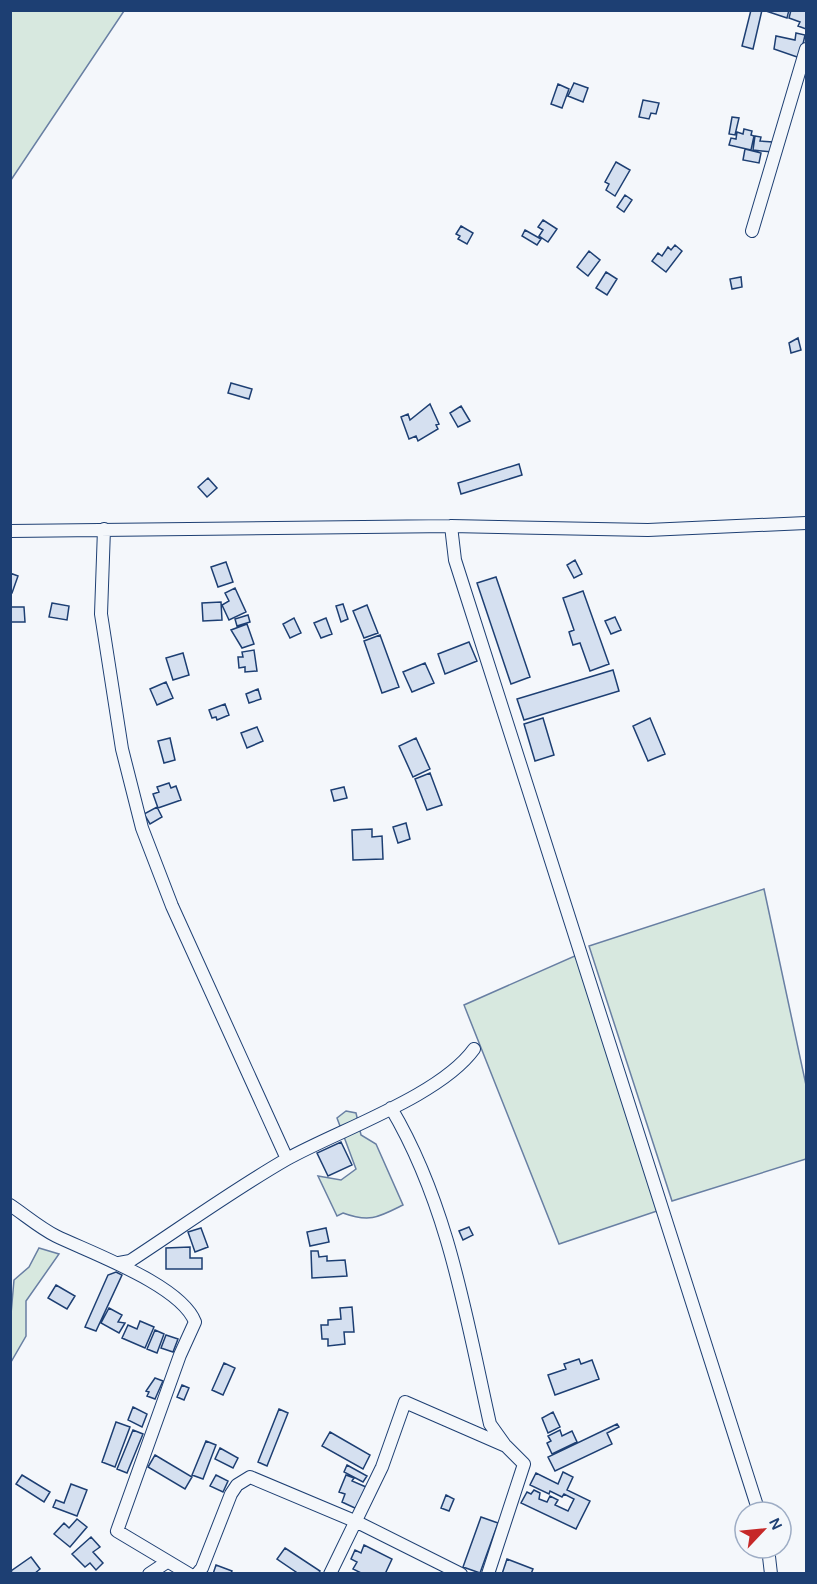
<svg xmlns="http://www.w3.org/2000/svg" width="817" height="1584" font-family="Karla,sans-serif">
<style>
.green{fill:#d7e8df;stroke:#687fa3;stroke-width:1.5}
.building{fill:#d5e0f0;stroke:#1d3f73;stroke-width:1.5}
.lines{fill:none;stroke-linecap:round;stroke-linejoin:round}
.street-casing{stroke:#1d3f73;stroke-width:14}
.street{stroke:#f4f7fb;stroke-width:12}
</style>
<rect width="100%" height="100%" fill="#f4f7fb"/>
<path class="green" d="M11,10L124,11L11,180L10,11Z
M764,889L806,1085V1159L672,1201L589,946Z
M577,955L657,1211L559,1244L464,1005Z
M346,1111L356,1113L361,1135L376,1144L403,1205C379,1217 370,1223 343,1213L337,1216L318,1176L341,1180L356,1169L337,1118Z
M39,1248L59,1254L26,1301V1336L11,1362V1314L14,1280L29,1267Z"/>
<path class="building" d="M751,10H762L753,49L742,46Z
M763,10H789L787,18Z
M791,10L806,11V29L798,26L800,22L789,18Z
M796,33L805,35L800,58L774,49L776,36L795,40Z
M574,83L588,88L583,102L568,96Z
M558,84L569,89L562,108L551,104Z
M643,100L659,103L656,114L651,113L649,119L639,117Z
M732,117L739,118L735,135L729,134Z
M744,129L752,131L751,135L754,136L751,150L729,145L731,138L736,139L737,132L743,134Z
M755,136L761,137L760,141L773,142L772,152L753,150Z
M745,149L761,153L759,163L743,160Z
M616,162L630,170L615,196L606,190L609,184L605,182Z
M625,195L632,200L624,212L617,207Z
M543,220L557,229L548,242L539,236L543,230L538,227Z
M461,226L473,233L467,244L458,239L460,236L456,234Z
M525,230L541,239L537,245L522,236Z
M675,245L682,251L666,272L652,261L658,253L662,256L668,247L671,250Z
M589,251L600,260L588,276L577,267Z
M606,272L617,279L607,295L596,288Z
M741,277L742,287L732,289L730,279Z
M798,338L801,350L791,353L789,343Z
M231,383L252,389L249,399L228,393Z
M430,404L439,424L436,425L438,429L418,441L416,436L409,439L401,417L408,414L410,420Z
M461,406L470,421L458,427L450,413Z
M519,464L522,475L461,494L458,483Z
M208,478L217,488L207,497L198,487Z
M575,560L582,574L574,578L567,565Z
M226,562L233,582L218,587L211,567Z
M10,573L18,576L12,593H10Z
M496,577L530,677L511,684L477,583Z
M235,588L246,612L229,620L222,605L229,601L225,593Z
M583,591L609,664L590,671L580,643L573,645L569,632L574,630L563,598Z
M221,602L222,620L203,621L202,603Z
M52,603L69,606L67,620L49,617Z
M343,604L348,619L341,622L336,606Z
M367,605L378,633L364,638L353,611Z
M10,607H24L25,622H10Z
M248,615L250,622L237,626L235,619Z
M615,617L621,630L611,634L605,621Z
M294,618L301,633L290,638L283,624Z
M326,618L332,634L321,638L314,623Z
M247,624L254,644L242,648L231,630Z
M380,635L399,687L382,693L364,641Z
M469,642L477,661L445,674L438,654Z
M254,650L257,671L245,672V667L239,668L238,657H243L242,652Z
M183,653L189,675L173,680L166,658Z
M425,663L434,683L412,692L403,672Z
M613,670L619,691L524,720L517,699Z
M166,682L173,698L157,705L150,689Z
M258,689L261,699L249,703L246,694Z
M225,704L229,715L217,720L216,717L212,718L209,710Z
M543,718L554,755L535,761L524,724Z
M650,718L665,754L648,761L633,726Z
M257,727L263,741L247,748L241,733Z
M170,738L175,760L164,763L158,741Z
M416,738L430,769L413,777L399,746Z
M430,773L442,805L427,810L415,779Z
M169,783L171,788L176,786L181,800L158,808L153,794L159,792L157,787Z
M344,787L347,798L334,801L331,790Z
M157,807L162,817L150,824L144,814Z
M406,823L410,839L398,843L393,827Z
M372,829V837L382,836L383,859L353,860L352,830Z
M341,1142L352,1165L328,1176L317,1153Z
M469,1227L473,1235L463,1240L459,1231Z
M201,1228L208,1247L195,1252L188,1232Z
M326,1228L329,1242L310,1246L307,1232Z
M190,1247V1258H202V1269H166V1248Z
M311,1251H318L319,1257L327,1256V1261L345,1260L347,1276L312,1278Z
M116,1272L122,1275L96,1331L85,1327L108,1275Z
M56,1285L75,1296L67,1309L48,1298Z
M352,1307L354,1332H344L345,1344L328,1346V1339H322L321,1325H328V1320L341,1319L340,1308Z
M109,1308L122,1315L118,1322L125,1323L119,1333L101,1323Z
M140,1321L154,1327L145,1348L122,1338L128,1325L137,1329Z
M155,1330L164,1334L157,1353L147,1349Z
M166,1335L178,1339L173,1352L161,1348Z
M579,1359L581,1364L592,1360L599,1379L555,1395L548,1375L566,1369L564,1364Z
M224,1363L235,1368L223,1395L212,1390Z
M155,1378L163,1381L155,1399L147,1396L149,1392L146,1391Z
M182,1385L189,1388L184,1400L177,1397Z
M133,1407L147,1414L142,1427L128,1420Z
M279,1409L288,1413L267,1466L258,1462Z
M553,1412L560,1427L548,1433L542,1418Z
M116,1422L130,1427L115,1467L102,1462Z
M617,1424L619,1427L607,1433L612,1444L555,1471L548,1457Z
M133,1430L143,1434L127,1473L117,1469Z
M560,1430L562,1436L572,1431L577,1442L552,1454L547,1443L551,1441L548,1436Z
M330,1432L370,1455L363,1469L322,1446Z
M206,1441L216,1445L203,1479L192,1475Z
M220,1448L238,1458L233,1468L215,1459Z
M155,1455L192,1477L185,1489L148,1467Z
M347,1465L367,1476L363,1482L344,1472Z
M563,1472L573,1477L567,1490L590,1501L576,1529L521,1503L527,1492L531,1494L534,1490L540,1493L539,1499L547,1502L550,1496L558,1500L555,1505L568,1511L574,1499L564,1494L562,1497L550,1491L549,1494L530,1485L536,1473L558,1484Z
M22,1475L50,1492L44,1502L16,1484Z
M216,1475L228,1481L223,1492L210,1486Z
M346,1475L354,1478L352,1481L366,1487L357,1509L342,1502L345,1494L339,1492Z
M71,1484L87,1490L77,1516L53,1507L56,1500L64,1503Z
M446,1495L454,1499L449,1511L441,1508Z
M481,1517L498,1523L480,1573L463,1567Z
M77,1519L87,1527L70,1547L54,1534L64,1523L69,1528Z
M91,1537L100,1547L93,1552L103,1563L96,1570L90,1563L85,1567L72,1554Z
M364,1545L392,1559L385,1574H363L353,1569L357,1562L351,1559L355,1550L361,1553Z
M285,1548L320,1571L318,1574H299L277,1559Z
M31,1557L40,1569L34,1574H13L11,1571Z
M507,1559L533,1569L531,1574H502Z
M216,1565L232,1571L231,1574H213Z"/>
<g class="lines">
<defs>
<path id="street" d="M752,231L806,49
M451,526L455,560L759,1512
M104,529L101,614L122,749L142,828L172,906L287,1159
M10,531L451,526L648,530L806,523
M391,1108C448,1204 466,1316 490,1424L505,1445
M10,1205C25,1215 40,1228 56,1236C91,1253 181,1285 195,1322L180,1355L117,1531L189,1574
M119,1263L130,1261C182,1227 233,1190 287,1159C339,1130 440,1096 474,1049
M768,1548L771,1574
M149,1574L167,1562
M197,1574L202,1568L231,1494L237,1485L250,1477L357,1522L461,1574
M330,1574L382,1467L405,1402L506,1446L524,1464L488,1574"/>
</defs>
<use href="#street" class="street-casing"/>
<use href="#street" class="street"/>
</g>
<rect width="817" height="1584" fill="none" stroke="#1d3f73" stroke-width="24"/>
<g transform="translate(763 1530) rotate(64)"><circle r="28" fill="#f4f7fb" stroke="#9eadc5" stroke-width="1.5"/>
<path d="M0-4.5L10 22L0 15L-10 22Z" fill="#c62828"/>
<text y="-9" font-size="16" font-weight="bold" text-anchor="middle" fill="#1d3f73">N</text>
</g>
</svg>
